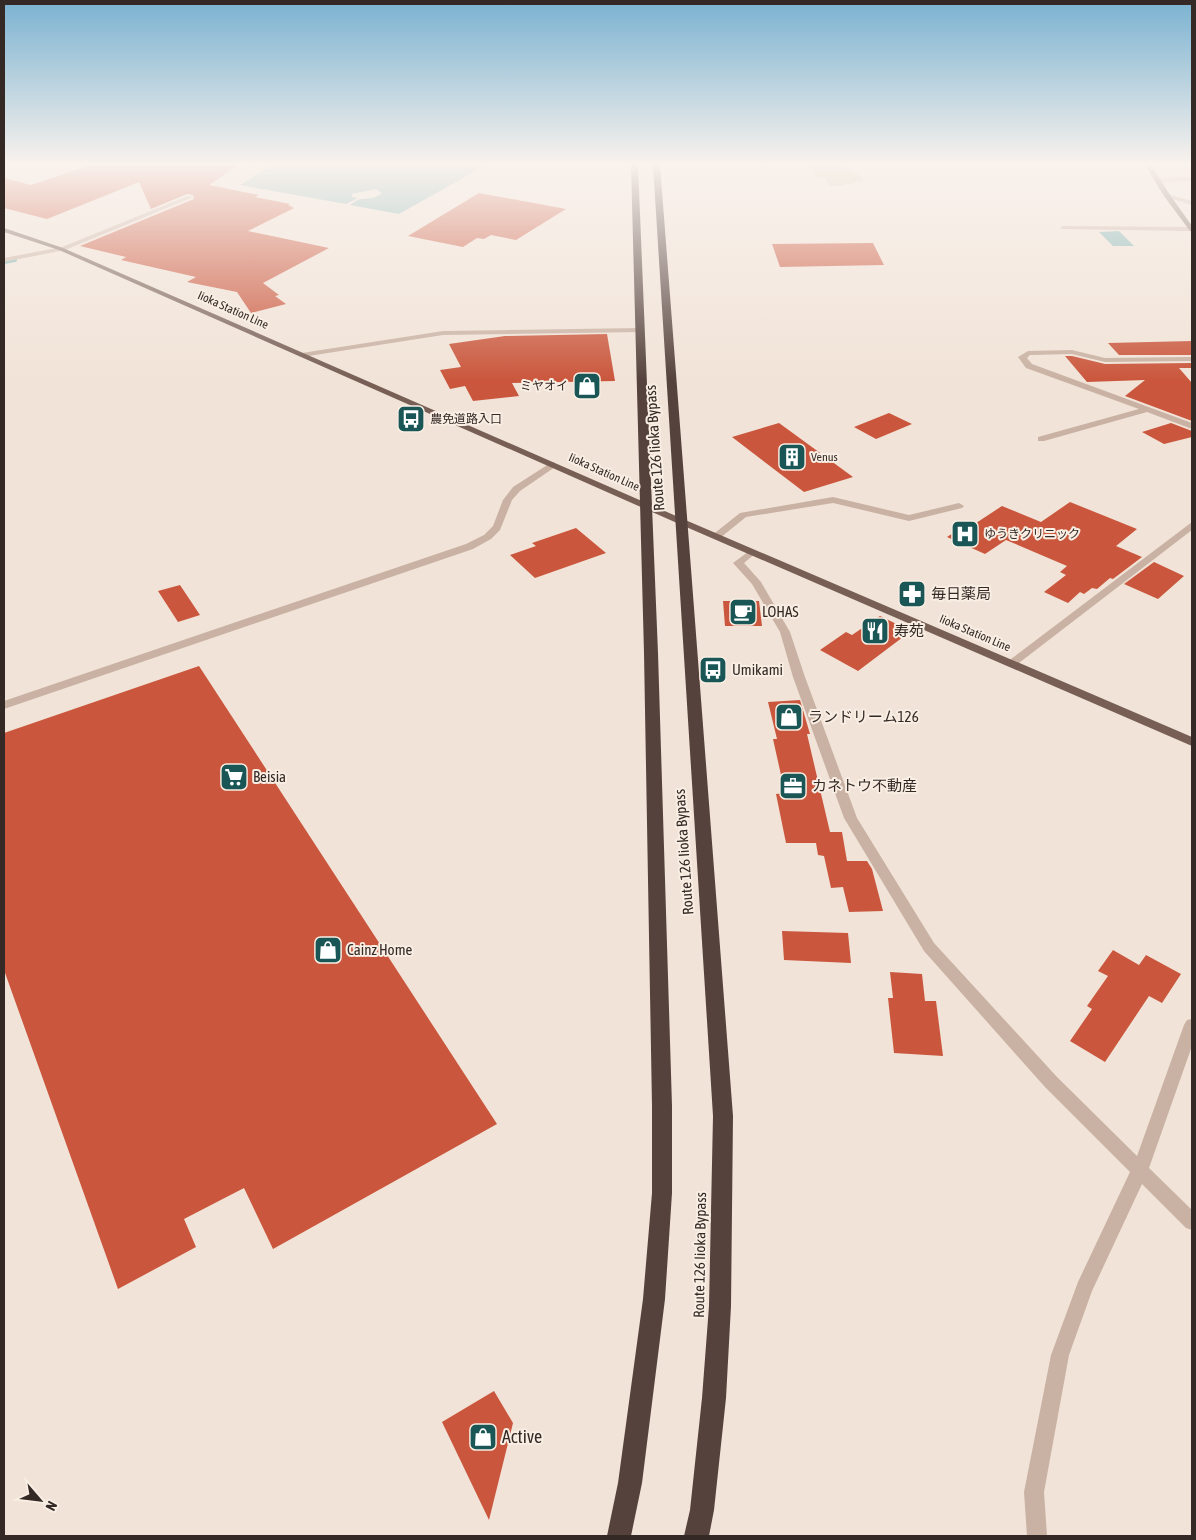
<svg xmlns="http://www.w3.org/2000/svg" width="1196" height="1540" font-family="'Asap Condensed','Noto Sans JP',sans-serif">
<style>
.green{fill:#b5c097}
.water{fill:#75afae}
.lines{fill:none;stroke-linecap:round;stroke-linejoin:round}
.stream{stroke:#75afae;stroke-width:4}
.building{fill:#ca573d}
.minor{fill:#c9b2a3;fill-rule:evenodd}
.major{fill:#775f55;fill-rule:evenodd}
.highway{fill:#55423c;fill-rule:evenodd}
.labels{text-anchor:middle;stroke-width:4;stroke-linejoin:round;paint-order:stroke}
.far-street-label{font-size:12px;fill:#342925;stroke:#f9eee3}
.far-poi-label{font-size:12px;fill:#342925;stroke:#f9eee3;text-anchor:start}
.street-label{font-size:15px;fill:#342925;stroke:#f9eee3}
.poi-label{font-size:15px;fill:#342925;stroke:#f9eee3;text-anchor:start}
.near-poi-label{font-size:18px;fill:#342925;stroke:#f9eee3;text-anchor:start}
</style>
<rect width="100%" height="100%" fill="#f1e3d7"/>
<path class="green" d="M810,165C833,165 849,162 864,181L838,186H831L824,178L817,177Z"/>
<path class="water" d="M272,165H486L399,214L350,205C353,203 358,199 362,199C370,198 375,199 382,193L376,189L352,194V197L358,198L346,204L240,185Z
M1119,231L1134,246H1113L1099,232Z"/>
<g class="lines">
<path class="stream" d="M4,262L15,260"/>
</g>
<path class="building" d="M91,165H239L209,185L259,195L255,197L290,204L288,205L294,208L248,231L329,248L263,283L279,295L275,296L286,304L251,313L237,292L187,282L196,277L121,260L126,257L80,246L194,199L193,195L187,194L151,209L139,182L47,219L4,208V178L31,185Z
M479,193L566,209L516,240L491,235L484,239L477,238L463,247L408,236Z
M873,243L884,265L780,267L772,244Z
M607,334L615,381L512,383L519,396L473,401L465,386L450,389L440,370L461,367L449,344L505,336Z
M1192,341V355H1102H1119L1108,343Z
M1065,356H1072L1105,364L1192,363V368H1179L1192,383V421L1125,396L1145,380L1087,382Z
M889,413L912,424L876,439L854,427Z
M779,423L790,431L853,477L804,492L732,437Z
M1171,423L1192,431V437L1164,444L1142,432Z
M1070,502L1137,529L1116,546L1142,557L1113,579L1110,578L1097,589L1092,588L1084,594L1080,592L1068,603L1044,592L1066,575L1060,572L1067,566L1006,540L985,554L947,537L965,525L970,527L1002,506L1041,522Z
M576,528L606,553L535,578L510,555L536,546L532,543Z
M1154,562L1184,576L1158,599L1124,584Z
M180,585L200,615L178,622L158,591Z
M723,601H759L762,626H725Z
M880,616L911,631L858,671L820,650L846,632L852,635Z
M199,666L497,1124L273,1249L244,1188L184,1219L196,1247L118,1289L4,970V733Z
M800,700L810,734H807L830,832H842L847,861H867L872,869L883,911L849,912L843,887L831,888L824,856L818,855L816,843H786L776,794L785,793L773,739H777L768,702Z
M782,931L848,933L851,963L784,960Z
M1113,950L1139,965L1146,955L1181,974L1162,1003L1149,996L1105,1062L1070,1041L1092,1009L1087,1006L1108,976L1098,971Z
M890,972L922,974L925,1001H936L943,1056L894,1053L888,998H893Z
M494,1391L513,1423L489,1520L442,1422Z"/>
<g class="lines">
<path class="minor" d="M1192,177V181L1157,182L1154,180L1157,178Z
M1167,194L1192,201V205L1165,197L1164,196Z
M188,196L193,197L65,250L4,262V258L62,247Z
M1063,226L1192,227V231L1061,229V227Z
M640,328L644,330L643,332L443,335L302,357L298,355L302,353L443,331Z
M1072,350L1105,358L1192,357V361L1105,362L1072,354L1030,355L1027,358L1032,364L1192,423V429L1147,412L1044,441H1038V437L1139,409L1026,368L1018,357L1028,351Z
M552,462L555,463V467L520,491L512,500L500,530L491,539L473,549L4,709V701L466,544L484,535L493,526L503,500L513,487Z
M833,497L909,515L959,503L964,506L962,508L909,521L833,503L746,517L720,538H712L711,536L740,513Z
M1192,522V530L1015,666H1007L1005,664L1007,662Z
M752,549L757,552L744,563L761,582L790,632L805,677L857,818L934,943L1057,1077L1137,1156L1184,1025L1187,1020L1192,1019V1046L1149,1168L1192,1210V1230L1186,1228L1142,1184L1092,1291L1069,1355L1044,1492L1047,1536H1027L1024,1492L1051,1355L1078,1282L1130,1172L1045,1087L924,951L844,818L793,677L780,632L752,584L733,563Z"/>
<path class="major" d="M1145,165H1151L1170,195L1192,226V232L1190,231L1164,196Z
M4,228L63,248L683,519L1192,737V746L677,523L59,250L4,232Z"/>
<path class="highway" d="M631,165H638L658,653L672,1106V1193L665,1299L642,1483L631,1536H607L618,1483L643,1299L652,1193V1106L644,653Z
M653,165H660L733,1116L731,1306L726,1398L714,1510L709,1536H684L690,1510L702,1398L709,1306L713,1116Z"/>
</g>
<linearGradient id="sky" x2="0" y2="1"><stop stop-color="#7ab2d1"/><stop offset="0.43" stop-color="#f9f2ed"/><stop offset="1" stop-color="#f9f2ed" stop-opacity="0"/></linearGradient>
<rect width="1196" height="380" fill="url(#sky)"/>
<defs>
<symbol id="shop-square" viewBox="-11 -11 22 22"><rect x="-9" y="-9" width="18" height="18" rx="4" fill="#1a5656" stroke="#f9eee3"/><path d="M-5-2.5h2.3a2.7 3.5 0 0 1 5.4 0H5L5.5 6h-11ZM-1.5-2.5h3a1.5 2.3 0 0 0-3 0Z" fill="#fff"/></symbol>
<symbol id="bus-square" viewBox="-11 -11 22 22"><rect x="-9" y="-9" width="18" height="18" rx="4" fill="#1a5656" stroke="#f9eee3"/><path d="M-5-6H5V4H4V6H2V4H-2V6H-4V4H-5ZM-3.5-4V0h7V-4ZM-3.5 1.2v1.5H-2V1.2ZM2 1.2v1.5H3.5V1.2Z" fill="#fff"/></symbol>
<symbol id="building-square" viewBox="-11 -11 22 22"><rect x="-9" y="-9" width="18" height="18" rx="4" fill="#1a5656" stroke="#f9eee3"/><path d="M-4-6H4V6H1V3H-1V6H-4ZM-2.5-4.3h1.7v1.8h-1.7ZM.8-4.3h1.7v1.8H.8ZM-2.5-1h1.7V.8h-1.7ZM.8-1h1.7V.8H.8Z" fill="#fff"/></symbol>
<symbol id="hospital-square" viewBox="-11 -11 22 22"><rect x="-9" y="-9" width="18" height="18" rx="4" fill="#1a5656" stroke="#f9eee3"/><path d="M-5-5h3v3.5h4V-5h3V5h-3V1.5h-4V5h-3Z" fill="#fff"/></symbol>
<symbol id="pharmacy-square" viewBox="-11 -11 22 22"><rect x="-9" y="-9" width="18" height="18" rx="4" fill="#1a5656" stroke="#f9eee3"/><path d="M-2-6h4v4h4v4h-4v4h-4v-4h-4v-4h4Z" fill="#fff"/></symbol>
<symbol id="cafe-square" viewBox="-11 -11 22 22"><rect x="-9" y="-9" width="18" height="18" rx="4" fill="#1a5656" stroke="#f9eee3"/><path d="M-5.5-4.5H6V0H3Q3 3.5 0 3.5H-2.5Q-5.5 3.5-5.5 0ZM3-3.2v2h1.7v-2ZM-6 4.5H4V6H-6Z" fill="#fff"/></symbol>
<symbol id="restaurant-square" viewBox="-11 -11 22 22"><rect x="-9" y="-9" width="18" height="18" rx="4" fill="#1a5656" stroke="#f9eee3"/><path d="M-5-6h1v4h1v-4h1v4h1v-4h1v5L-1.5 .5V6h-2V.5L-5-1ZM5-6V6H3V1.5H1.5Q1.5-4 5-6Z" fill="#fff"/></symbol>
<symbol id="supermarket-square" viewBox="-11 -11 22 22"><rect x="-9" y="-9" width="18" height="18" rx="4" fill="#1a5656" stroke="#f9eee3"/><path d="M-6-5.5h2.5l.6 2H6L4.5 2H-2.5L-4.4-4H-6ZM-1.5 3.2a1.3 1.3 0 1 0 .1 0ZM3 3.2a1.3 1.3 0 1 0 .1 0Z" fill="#fff"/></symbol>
<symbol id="office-square" viewBox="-11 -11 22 22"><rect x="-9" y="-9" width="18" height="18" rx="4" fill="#1a5656" stroke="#f9eee3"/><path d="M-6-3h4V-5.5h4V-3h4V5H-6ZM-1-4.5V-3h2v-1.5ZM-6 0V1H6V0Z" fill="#fff"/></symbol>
</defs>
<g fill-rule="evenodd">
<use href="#shop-square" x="571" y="370" width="32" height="32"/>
<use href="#bus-square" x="395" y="403" width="32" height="32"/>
<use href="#building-square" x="776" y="441" width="32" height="32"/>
<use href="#hospital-square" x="949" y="518" width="32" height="32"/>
<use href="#pharmacy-square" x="896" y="578" width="32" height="32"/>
<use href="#cafe-square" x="727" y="596" width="32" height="32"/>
<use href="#restaurant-square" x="859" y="615" width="32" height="32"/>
<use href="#bus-square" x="697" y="654" width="32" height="32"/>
<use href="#shop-square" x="773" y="701" width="32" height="32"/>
<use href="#supermarket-square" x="218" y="761" width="32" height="32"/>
<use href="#office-square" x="777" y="770" width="32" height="32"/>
<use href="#shop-square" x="312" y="934" width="32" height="32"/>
<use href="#shop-square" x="467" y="1421" width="32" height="32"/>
</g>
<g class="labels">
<g class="far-street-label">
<text transform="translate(233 310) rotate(24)" y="4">Iioka Station Line</text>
<text transform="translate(604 472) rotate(24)" y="4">Iioka Station Line</text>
<text transform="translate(975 633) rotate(23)" y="4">Iioka Station Line</text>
</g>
<g class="far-poi-label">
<text x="568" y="390" text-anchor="end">ミヤオイ</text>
<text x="430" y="423">農免道路入口</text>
<text x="811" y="461">Venus</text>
<text x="984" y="538">ゆうきクリニック</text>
</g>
<g class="street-label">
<text transform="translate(655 448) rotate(-94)" y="5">Route 126 Iioka Bypass</text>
<text transform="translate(684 852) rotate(-94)" y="5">Route 126 Iioka Bypass</text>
<text transform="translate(700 1255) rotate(-89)" y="5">Route 126 Iioka Bypass</text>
</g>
<g class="poi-label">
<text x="931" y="599">毎日薬局</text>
<text x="762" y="617">LOHAS</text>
<text x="894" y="636">寿苑</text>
<text x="732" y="675">Umikami</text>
<text x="808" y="722">ランドリーム126</text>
<text x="253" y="782">Beisia</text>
<text x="812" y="791">カネトウ不動産</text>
<text x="347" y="955">Cainz Home</text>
</g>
<g class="near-poi-label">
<text x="502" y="1443">Active</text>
</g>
</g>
<rect width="1196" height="1540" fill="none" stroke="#342925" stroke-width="10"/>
<g transform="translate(40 1500) rotate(118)" stroke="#f9eee3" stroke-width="4" paint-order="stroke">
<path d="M0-4L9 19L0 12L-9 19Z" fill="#342925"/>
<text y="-8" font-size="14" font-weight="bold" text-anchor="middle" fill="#342925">N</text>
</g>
</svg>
